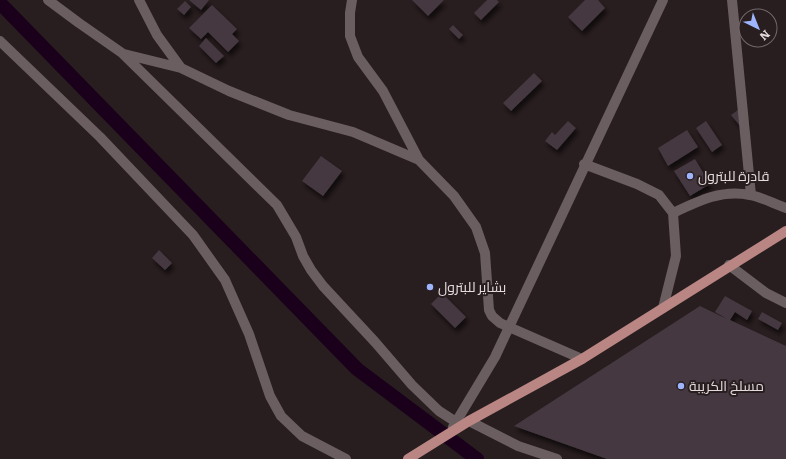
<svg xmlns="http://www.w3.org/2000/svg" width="786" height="459" font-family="Literata,Cairo,serif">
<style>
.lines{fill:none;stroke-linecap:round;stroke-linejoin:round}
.canal{stroke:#1a001b;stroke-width:14}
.building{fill:#44393f;filter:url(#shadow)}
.street{stroke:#6b5e60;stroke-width:10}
.primary{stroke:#ba8683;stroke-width:10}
.poi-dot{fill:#9eb4fd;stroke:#281d1f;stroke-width:1.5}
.labels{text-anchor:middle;stroke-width:4;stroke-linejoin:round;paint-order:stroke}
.poi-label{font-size:14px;fill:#e3dbdc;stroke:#281d1f;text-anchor:start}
</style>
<defs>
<filter id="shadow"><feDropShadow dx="2.5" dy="4.5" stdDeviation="2" flood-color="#0009"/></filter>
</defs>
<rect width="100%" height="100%" fill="#281d1f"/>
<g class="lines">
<path class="canal" d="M0,3L357,369L477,459"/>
</g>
<path class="building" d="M189,0H209L201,10Z
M412,0H444L428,16Z
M487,0H497L499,2L481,20L474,13Z
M585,0H598L605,8L582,31L568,17Z
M185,1L191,7L184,15L177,9Z
M212,5L237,29L232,34L239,41L228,52L208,32L201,39L189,28Z
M453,25L463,35L459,39L449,29Z
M206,38L224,56L216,63L199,46Z
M534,73L542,81L511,111L503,103Z
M738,110L747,121L740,126L731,115Z
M568,121L576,128L557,150L545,141L552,132L555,135Z
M706,121L722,145L712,152L696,128Z
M687,130L698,147L668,166L658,148Z
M321,156L342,171L323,196L302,181Z
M695,159L710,184L690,196L674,171Z
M159,250L172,263L165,270L152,258Z
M442,293L466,317L455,328L431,304Z
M725,296L752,311L747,320L735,312L730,320L786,346V459H607L514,426L700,306L727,319L715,312Z
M762,312L782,323L778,330L758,319Z"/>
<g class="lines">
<path class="street" d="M48,0L79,23L122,53L277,205L296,237L303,256L311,270L323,286L375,342L412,385L439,411L456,422
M139,0L157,35L181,68
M352,0L350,13V36L358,57L383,91L419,160L454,196L476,227L485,253L489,310L492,316L500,323L509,327L582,359
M732,0L751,195
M0,41L100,137L193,235L225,280L249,334L270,396L281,416L302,436L346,459
M124,54L181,68L229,91L289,115L353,132L419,160
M584,164L637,184L659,195L673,213L676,256L663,308
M673,213C698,201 722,189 750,195C762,197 774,204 786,208
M729,265L766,293L786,303
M469,421L518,446L557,459
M453,427L495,357L663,0"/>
<path class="primary" d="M408,459L469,421L582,359L786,231"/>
</g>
<g class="poi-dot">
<circle cx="690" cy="176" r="4"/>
<circle cx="430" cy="287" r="4"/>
<circle cx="681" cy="386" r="4"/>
</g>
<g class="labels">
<g class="poi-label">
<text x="698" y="181">قادرة للبترول</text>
<text x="438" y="292">بشاير للبترول</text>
<text x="689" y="391">مسلخ الكريبة</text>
</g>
</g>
<g transform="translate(758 28) rotate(137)"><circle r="19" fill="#281d1f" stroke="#73696b"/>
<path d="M0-3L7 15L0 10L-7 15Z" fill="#9eb4fd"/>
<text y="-6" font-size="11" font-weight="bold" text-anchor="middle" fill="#e3dbdc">N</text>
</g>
</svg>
